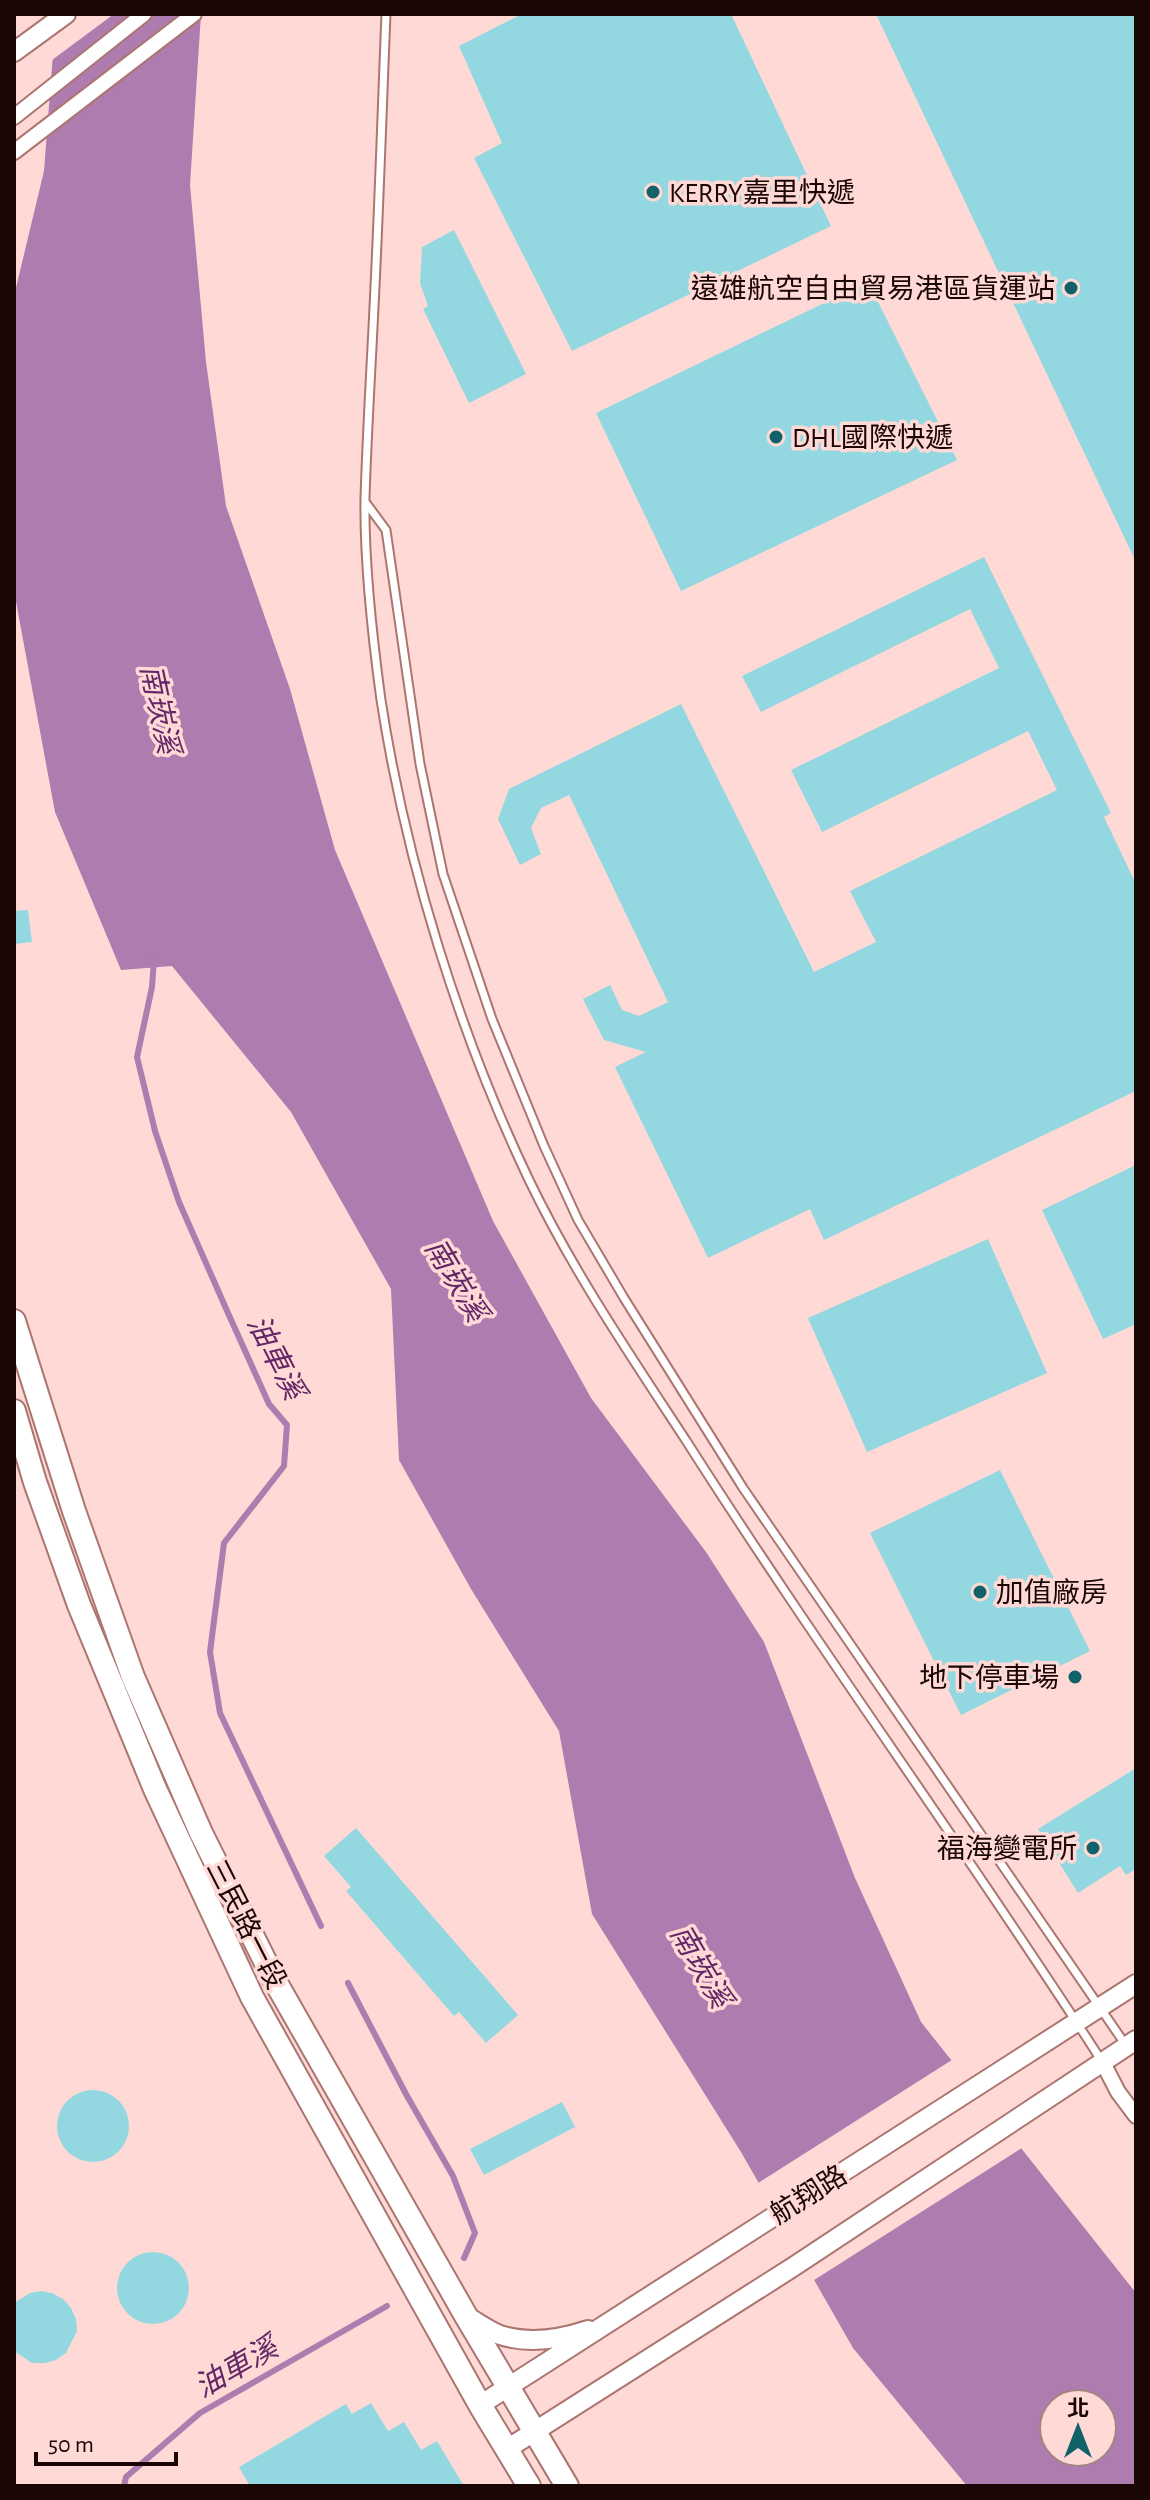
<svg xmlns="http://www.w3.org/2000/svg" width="1150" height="2500" font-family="'Alegreya Sans','Noto Sans TC',sans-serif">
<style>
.water{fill:#ae7caf;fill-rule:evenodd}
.pier{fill:#fed9d5}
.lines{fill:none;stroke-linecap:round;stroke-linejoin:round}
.stream{stroke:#ae7caf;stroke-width:6}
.building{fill:#93d8e1}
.service-casing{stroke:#ac7570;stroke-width:11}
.minor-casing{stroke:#ac7570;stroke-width:18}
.tertiary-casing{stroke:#ac7570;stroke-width:22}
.primary-casing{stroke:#ac7570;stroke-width:26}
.service{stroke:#fff;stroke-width:7}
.minor{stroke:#fff;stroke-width:14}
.tertiary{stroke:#fff;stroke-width:18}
.primary{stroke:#fff;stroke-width:22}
.poi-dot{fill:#116169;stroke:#fed9d5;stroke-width:3}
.labels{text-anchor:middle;stroke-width:7;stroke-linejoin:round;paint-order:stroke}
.poi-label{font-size:28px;fill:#190605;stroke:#fed9d5;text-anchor:start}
.street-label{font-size:28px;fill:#190605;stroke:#fed9d5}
.water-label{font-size:30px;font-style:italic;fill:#652768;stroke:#fed9d5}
</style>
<rect width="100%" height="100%" fill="#fed9d5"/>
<path class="water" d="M56,14H201L190,185L206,362L226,506L290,689L335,850L493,1221L591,1398L706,1552L764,1642L855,1878L921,2022L1136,2293V2486H967L853,2348L741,2152L592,1914L559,1731L471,1589L399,1460L391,1289L291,1112L172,966L121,970L55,812L14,591V296L44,171ZM1054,2404H1102V2452H1054Z"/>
<path class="pier" d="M52,14H114L48,63Z
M955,2058L1025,2146L811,2282L755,2185Z"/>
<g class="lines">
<path class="stream" d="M154,960L152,987L137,1057L155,1131L179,1202L228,1313L269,1404L287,1425L284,1466L224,1543L210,1652L220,1713L321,1926
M348,1983L407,2096L453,2176L475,2233L464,2258
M124,2486L126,2477L200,2413L387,2306"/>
</g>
<path class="building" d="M522,14H731L831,226L572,351L474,158L502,143L459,46Z
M876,14H1136V562Z
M454,230L526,374L469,403L423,309L428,306L420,283L422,247Z
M868,282L957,460L681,591L596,413Z
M984,557L1111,813L1104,817L1136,884V1091L824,1240L810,1209L708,1258L615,1067L646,1052L604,1040L583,999L610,985L622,1010L639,1016L668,1002L569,795L541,808L531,828L541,854L520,865L498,819L509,789L681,704L814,972L876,942L850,891L1057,790L1028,731L822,832L791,770L999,668L970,609L761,712L742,676Z
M28,910L32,942L14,944V911Z
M1136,1165V1324L1103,1339L1042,1210Z
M988,1239L1047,1373L867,1452L808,1318Z
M1000,1470L1090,1651L961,1715L870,1533Z
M1136,1768V1869L1126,1875L1120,1866L1078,1893L1038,1829Z
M356,1828L518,2015L486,2043L459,2012L454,2016L346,1891L351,1887L324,1856Z
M57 2126a36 36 0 1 1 72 0a36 36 0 1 1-72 0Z
M562,2102L575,2127L484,2175L470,2149Z
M117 2288a36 36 0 1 1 72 0a36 36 0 1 1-72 0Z
M41,2291L52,2293L63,2299L71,2308L76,2319L77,2331L66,2353L56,2360L45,2363H32L14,2351V2303L30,2293Z
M371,2403L388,2431L404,2422L421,2450L437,2441L464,2486H250L239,2467L346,2404L352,2414Z"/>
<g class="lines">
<defs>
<path id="service" d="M386,14C382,112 379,209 374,307C371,370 367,434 365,498C364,564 372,634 381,700C406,862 459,1034 530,1182C574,1273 632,1358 687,1442C820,1651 967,1851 1101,2060
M366,503L386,530L420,764L443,874L492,1019L544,1146L578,1220L624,1298L743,1488L1125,2044"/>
<path id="minor" d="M14,117L144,14
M14,152L194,14
M1102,2061L1118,2092L1136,2116"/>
<path id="tertiary" d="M14,52L66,14
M466,2316C477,2322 489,2331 500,2335C528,2344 561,2339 588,2330
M480,2405L1136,1984
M507,2449L793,2267L1136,2040"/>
<path id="primary" d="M14,1321L74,1511L133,1677L201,1833L275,1981L466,2316L567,2486
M14,1411L35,1482L79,1605L155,1789L252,1997L480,2405L529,2486"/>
</defs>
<use href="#service" class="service-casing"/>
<use href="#minor" class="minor-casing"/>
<use href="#tertiary" class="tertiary-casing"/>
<use href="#primary" class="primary-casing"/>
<use href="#service" class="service"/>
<use href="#minor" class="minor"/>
<use href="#tertiary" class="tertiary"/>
<use href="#primary" class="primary"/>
</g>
<g class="poi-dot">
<circle cx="653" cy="192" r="8"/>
<circle cx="1071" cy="288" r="8"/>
<circle cx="776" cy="437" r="8"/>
<circle cx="980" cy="1592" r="8"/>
<circle cx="1075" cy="1677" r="8"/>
<circle cx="1093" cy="1848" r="8"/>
</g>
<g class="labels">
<g class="poi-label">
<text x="669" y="202">KERRY嘉里快遞</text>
<text x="1055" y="298" text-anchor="end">遠雄航空自由貿易港區貨運站</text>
<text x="792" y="447">DHL國際快遞</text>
<text x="996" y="1602">加值廠房</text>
<text x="1059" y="1687" text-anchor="end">地下停車場</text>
<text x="1077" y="1858" text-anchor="end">福海變電所</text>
</g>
<g class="street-label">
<text transform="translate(247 1924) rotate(63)" y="10">三民路一段</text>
<text transform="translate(808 2194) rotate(-32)" y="10">航翔路</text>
</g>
<g class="water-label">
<text transform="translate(160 709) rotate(78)" y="10">南崁溪</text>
<text transform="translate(456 1280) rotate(59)" y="10">南崁溪</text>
<text transform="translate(276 1357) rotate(63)" y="10">油車溪</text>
<text transform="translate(701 1966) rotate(60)" y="10">南崁溪</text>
<text transform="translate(236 2367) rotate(-30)" y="10">油車溪</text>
</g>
</g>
<rect width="1150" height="2500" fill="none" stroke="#190605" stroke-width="32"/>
<g transform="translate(1078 2428)"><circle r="38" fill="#fed9d5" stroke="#a28582" stroke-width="2"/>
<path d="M0-6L14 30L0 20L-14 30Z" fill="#116169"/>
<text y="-12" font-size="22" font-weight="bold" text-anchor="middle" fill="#190605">北</text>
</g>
<path d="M36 2452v12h140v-12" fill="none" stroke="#190605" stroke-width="4"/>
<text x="48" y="2452" font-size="24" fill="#190605" stroke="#fed9d5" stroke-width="6" paint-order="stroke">50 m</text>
</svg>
